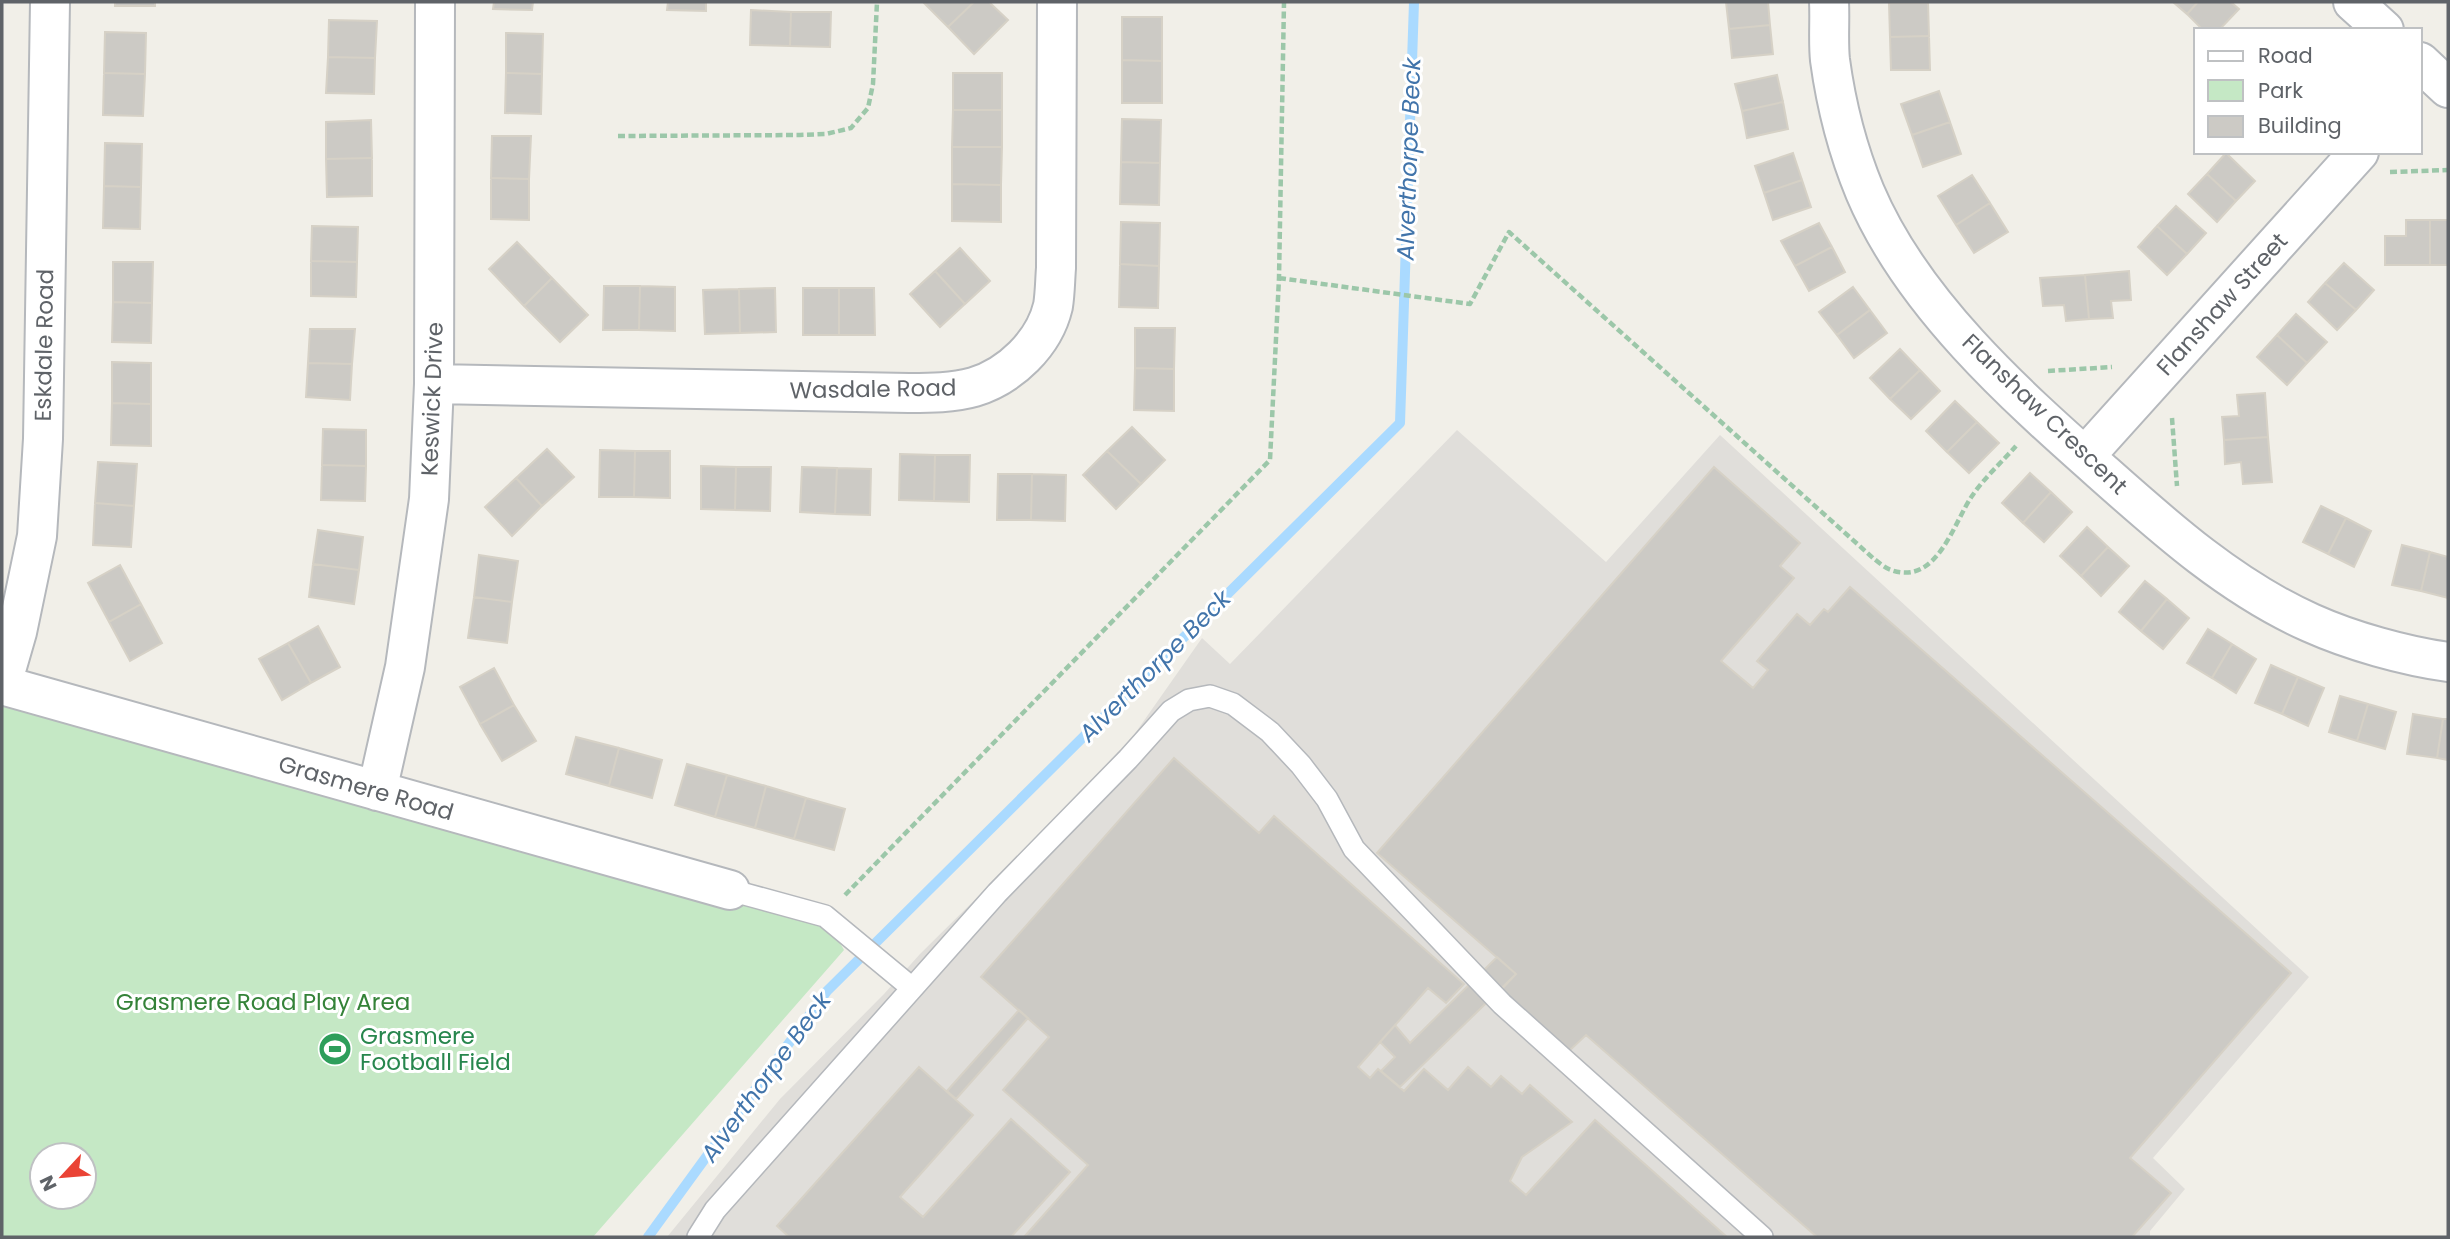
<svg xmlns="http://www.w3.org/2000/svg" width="2450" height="1239" font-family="Poppins,sans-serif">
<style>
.industrial{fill:#e0deda}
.green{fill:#c5e8c5;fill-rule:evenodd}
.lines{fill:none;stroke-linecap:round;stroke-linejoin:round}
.stream{stroke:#aadaff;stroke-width:10}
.building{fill:#cccac5;stroke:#d6d1c6;stroke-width:2}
.lane-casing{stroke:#b5b8bc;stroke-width:24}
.street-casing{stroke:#b5b8bc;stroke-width:42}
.path{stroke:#9cc7a9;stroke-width:4.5;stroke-dasharray:7 3.5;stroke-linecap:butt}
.lane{stroke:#fff;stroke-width:21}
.street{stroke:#fff;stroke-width:38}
.labels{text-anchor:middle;stroke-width:6;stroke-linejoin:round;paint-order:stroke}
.street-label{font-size:23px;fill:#5f6368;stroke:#fff}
.park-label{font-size:23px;fill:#348238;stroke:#fff}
.leisure-label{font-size:23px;fill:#27864d;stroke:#fff;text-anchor:start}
.water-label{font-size:24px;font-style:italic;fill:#4174aa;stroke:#fff}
</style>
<rect width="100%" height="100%" fill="#f1efe8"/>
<path class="industrial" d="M1457,430L1606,562L1720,435L2309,977L2153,1158L2185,1189L2150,1231V1237H667L780,1099L884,994L920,954L1117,759L1202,638L1230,664Z"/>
<path class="green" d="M2,685L825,916L844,950L593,1237H2ZM42,1155H84V1197H42Z"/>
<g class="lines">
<path class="stream" d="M648,1237L827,991L1400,423L1414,2"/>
</g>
<path class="building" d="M115,2H155V6H115Z
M494,2H533L532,10L493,9Z
M668,2H706V11L667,10Z
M923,2H974L948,27Z
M974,2H989L1008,20L974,54L948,27Z
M1726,2H1768L1770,25L1729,29Z
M2173,2H2198L2187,14Z
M2198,2H2231L2239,9L2219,30H2203L2187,14Z
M1889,3H1928L1929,36L1890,37Z
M751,10L791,12L790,46L750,45Z
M791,12H831L830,47L790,46Z
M1122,17H1162V61L1122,60Z
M329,20L377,21L375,58L328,57Z
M1770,25L1773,54L1732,58L1729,29Z
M105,32L146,33L145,74L104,73Z
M506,33L543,34L542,74L506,73Z
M1929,36L1930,70H1891L1890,37Z
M328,57L375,58L374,94L326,93Z
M1122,60L1162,61V103H1122Z
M104,73L145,74L143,116L103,115Z
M506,73L542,74L541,114L505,113Z
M953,73H1002V110H953Z
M1777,75L1783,102L1742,111L1735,84Z
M1939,91L1950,122L1912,135L1901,104Z
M1783,102L1788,129L1747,138L1742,111Z
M953,110H1002V147H952Z
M1122,119L1161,120L1160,163L1121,162Z
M371,120L372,158L326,159V122Z
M1950,122L1961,154L1923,167L1912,135Z
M492,136H531L529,179L491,178Z
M105,143L142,144L141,187L104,186Z
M952,147H1002L1001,185L952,184Z
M1793,153L1802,180L1764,193L1755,166Z
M2226,153L2255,181L2236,201L2207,174Z
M372,158V196L327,197L326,159Z
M1121,162L1160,163L1159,205L1120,204Z
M2207,174L2236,201L2217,222L2188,194Z
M1972,175L1990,203L1956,225L1938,196Z
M491,178L529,179V220L491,219Z
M1802,180L1811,207L1773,220L1764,193Z
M952,184L1001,185V222L952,221Z
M104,186L141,187L140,229L103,228Z
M1990,203L2008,232L1974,253L1956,225Z
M2176,206L2206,233L2187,254L2157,226Z
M2406,220H2430V265H2385V236H2406Z
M2430,220H2448V265H2430Z
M1121,222L1160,223L1159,266L1120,264Z
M1819,223L1832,247L1795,266L1781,241Z
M312,226L358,227L357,262L311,261Z
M2157,226L2187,254L2167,275L2138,247Z
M517,242L552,278L524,306L489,269Z
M1832,247L1845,272L1809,291L1795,266Z
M960,248L990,281L965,304L935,271Z
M311,261L357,262L356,297L311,296Z
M113,262H153L152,303L113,302Z
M2344,263L2374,290L2356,310L2325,283Z
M1120,264L1159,266L1158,308L1119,307Z
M935,271L965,304L940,327L910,294Z
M2129,271L2131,300L2111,301L2113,318L2089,319L2085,275Z
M2085,275L2089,319L2066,321L2064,305L2043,306L2040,278Z
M552,278L588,315L560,342L524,306Z
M2325,283L2356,310L2337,330L2308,302Z
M604,286H640L639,330H603Z
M640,286L675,287V331L639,330Z
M1853,287L1870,310L1837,335L1819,312Z
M775,288L776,332L740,333L739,289Z
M803,288H839V335H803Z
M839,288H874L875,335H839Z
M739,289L740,333L705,334L703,290Z
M113,302L152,303L151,343L112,342Z
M1870,310L1887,333L1854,358L1837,335Z
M2296,314L2327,342L2307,363L2277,335Z
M1135,328H1175L1174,369L1135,368Z
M310,329H355L352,364L308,363Z
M2277,335L2307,363L2287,385L2257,357Z
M1900,349L1920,370L1890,399L1870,378Z
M112,362L151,363V404L112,403Z
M308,363L352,364L350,400L306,397Z
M1135,368L1174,369V411L1134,410Z
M1920,370L1940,391L1911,419L1890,399Z
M2265,393L2268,437L2224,440L2222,417L2239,416L2237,395Z
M1955,401L1977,422L1947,452L1926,431Z
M112,403L151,404V446L111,445Z
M1977,422L1999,443L1969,473L1947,452Z
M1132,427L1165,460L1141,484L1107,451Z
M323,429L366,430V466L322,465Z
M2268,437L2272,482L2243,484L2241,462L2225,464L2224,440Z
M547,449L574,477L542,506L516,478Z
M600,450L635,451L634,497H599Z
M635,451H670V498L634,497Z
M1107,451L1141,484L1116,509L1083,475Z
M900,454L935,455L934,501L899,500Z
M935,455H970L969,502L934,501Z
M98,462L137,464L134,506L95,503Z
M322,465L366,466L365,501L321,500Z
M701,466L736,467L735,510L701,509Z
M736,467H771L770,511L735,510Z
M802,467L837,468L835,514L800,512Z
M1714,467L1800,543L1780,566L1794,578L1721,661L1753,688L1768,670L1757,661L1797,614L1810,625L1824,609L1828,612L1850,587L2291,973L2130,1158L2171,1193L2132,1237H1817L1586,1035L1567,1053L1498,993L1516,974L1377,853Z
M837,468L871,469L870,515L835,514Z
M2030,473L2051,492L2023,523L2002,503Z
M998,474H1032L1031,520H997Z
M1032,474L1066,475L1065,521L1031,520Z
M516,478L542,506L512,536L485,507Z
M2051,492L2072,512L2044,542L2023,523Z
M95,503L134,506L131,547L93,545Z
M2321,506L2346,518L2328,554L2303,542Z
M2346,518L2371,531L2354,567L2328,554Z
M2087,527L2108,547L2081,576L2060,556Z
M318,530L363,537L359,570L313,564Z
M2402,545L2430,552L2421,591L2392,585Z
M2108,547L2129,566L2101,596L2081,576Z
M2430,552L2448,557V598L2421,591Z
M479,555L518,561L512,602L474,597Z
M313,564L359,570L354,604L309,597Z
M120,565L141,604L109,622L88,583Z
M2145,581L2167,599L2141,631L2119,612Z
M474,597L512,602L507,643L468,638Z
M2167,599L2189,618L2163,649L2141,631Z
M141,604L162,643L130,661L109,622Z
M318,626L340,667L311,683L288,643Z
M2208,629L2232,644L2212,678L2187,663Z
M288,643L311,683L282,700L259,659Z
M2232,644L2256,659L2236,693L2212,678Z
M2271,665L2298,677L2282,714L2255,703Z
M494,668L514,705L480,724L460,687Z
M2298,677L2324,688L2308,726L2282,714Z
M2340,696L2368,704L2357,741L2329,732Z
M2368,704L2396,712L2385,749L2357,741Z
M514,705L536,741L502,761L480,724Z
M2413,714L2443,719L2437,758L2407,754Z
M2443,719H2448V760L2437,758Z
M576,737L619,748L609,786L566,774Z
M619,748L662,760L652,798L609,786Z
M1174,758L1259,833L1274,816L1464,984L1446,1003L1428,988L1358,1067L1370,1078L1378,1069L1404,1091L1424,1069L1448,1090L1468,1067L1491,1087L1501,1076L1522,1094L1530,1085L1572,1122L1522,1157L1510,1181L1526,1195L1595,1120L1727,1237H1024L1088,1165L1003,1090L1049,1037L981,977Z
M687,764L727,775L715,817L675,805Z
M727,775L766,786L755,828L715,817Z
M766,786L806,798L794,839L755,828Z
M806,798L845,809L834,850L794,839Z
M1497,957L1516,974L1400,1087L1381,1071L1395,1057L1380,1042L1395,1025L1410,1043Z
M1019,1010L1028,1018L956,1099L947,1091Z
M919,1067L973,1115L900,1197L923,1217L1011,1119L1070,1172L1011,1237H789L777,1226Z"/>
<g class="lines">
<defs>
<path id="lane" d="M730,890L825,916L912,988
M698,1237L715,1210L997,893L1128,759L1171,711L1189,700L1210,696L1233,704L1270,732L1301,765L1327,799L1354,849L1502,1004L1762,1237"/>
<path id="street" d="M1829,2C1830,21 1828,41 1830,60C1836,104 1848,151 1865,192C1912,303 2014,394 2102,472C2166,529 2232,588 2311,623C2351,641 2405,656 2448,662
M2353,2L2384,30
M2420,62L2448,88
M434,384L909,393C930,393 953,393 974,387C1010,376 1044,344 1053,306C1055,294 1055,281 1056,268L1057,2
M2085,456L2359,152
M2,684L17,632L37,536L43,439L50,2
M2,685L730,890
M377,791L405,667L429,499L434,384L435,2"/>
</defs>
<use href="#lane" class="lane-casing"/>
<use href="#street" class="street-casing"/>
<path class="path" d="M618,136L800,135L826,134L851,128L868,108L873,84L877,2
M2390,172L2448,170
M1279,278L1470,304L1509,232L1873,558C1878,562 1885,568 1891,570C1937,586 1953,524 1972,496C1984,478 2002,462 2016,446
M2048,371L2112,367
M2172,418L2177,486
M845,895L1270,460L1279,278L1284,2"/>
<use href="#lane" class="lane"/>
<use href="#street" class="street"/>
</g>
<defs>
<symbol id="stadium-disc" viewBox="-11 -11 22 22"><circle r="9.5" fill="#2e9e5b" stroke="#fff"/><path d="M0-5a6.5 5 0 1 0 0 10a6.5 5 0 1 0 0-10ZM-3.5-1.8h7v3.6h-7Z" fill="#fff"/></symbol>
</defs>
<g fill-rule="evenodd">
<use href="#stadium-disc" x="316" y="1030" width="38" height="38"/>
</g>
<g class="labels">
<g class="street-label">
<text transform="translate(2222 304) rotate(-48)" y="8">Flanshaw Street</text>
<text transform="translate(44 345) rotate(-89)" y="8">Eskdale Road</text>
<text transform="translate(873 389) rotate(-1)" y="8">Wasdale Road</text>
<text transform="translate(432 399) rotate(-88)" y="8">Keswick Drive</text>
<text transform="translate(2045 414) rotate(44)" y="8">Flanshaw Crescent</text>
<text transform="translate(366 788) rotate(16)" y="8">Grasmere Road</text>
</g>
<g class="park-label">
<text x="263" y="1010">Grasmere Road Play Area</text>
</g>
<g class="leisure-label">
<text x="360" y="1044">Grasmere<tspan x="360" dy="26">Football Field</tspan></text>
</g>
<g class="water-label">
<text transform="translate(1409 159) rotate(-88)" y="8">Alverthorpe Beck</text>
<text transform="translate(1155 666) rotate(-45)" y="8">Alverthorpe Beck</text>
<text transform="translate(766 1077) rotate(-54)" y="8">Alverthorpe Beck</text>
</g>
</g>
<rect width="2450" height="1239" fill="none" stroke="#5f6368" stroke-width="7"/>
<rect x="2194" y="28" width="228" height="126" fill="#ffffff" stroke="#bfc1c3" stroke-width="2"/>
<rect x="2208" y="51" width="35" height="10" fill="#ffffff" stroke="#bfc1c3" stroke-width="2"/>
<text x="2258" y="63" font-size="21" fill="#5f6368">Road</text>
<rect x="2208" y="80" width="35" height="21" fill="#c5e8c5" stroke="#bfc1c3" stroke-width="2"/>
<text x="2258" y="98" font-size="21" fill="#5f6368">Park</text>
<rect x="2208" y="116" width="35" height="21" fill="#cccac5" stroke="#bfc1c3" stroke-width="2"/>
<text x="2258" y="133" font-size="21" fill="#5f6368">Building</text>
<g transform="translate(63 1176) rotate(244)"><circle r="33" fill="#ffffff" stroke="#bfc1c3" stroke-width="2"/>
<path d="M0-5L12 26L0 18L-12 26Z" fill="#ea4335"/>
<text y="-10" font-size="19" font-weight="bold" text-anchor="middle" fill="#5f6368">N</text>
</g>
</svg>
